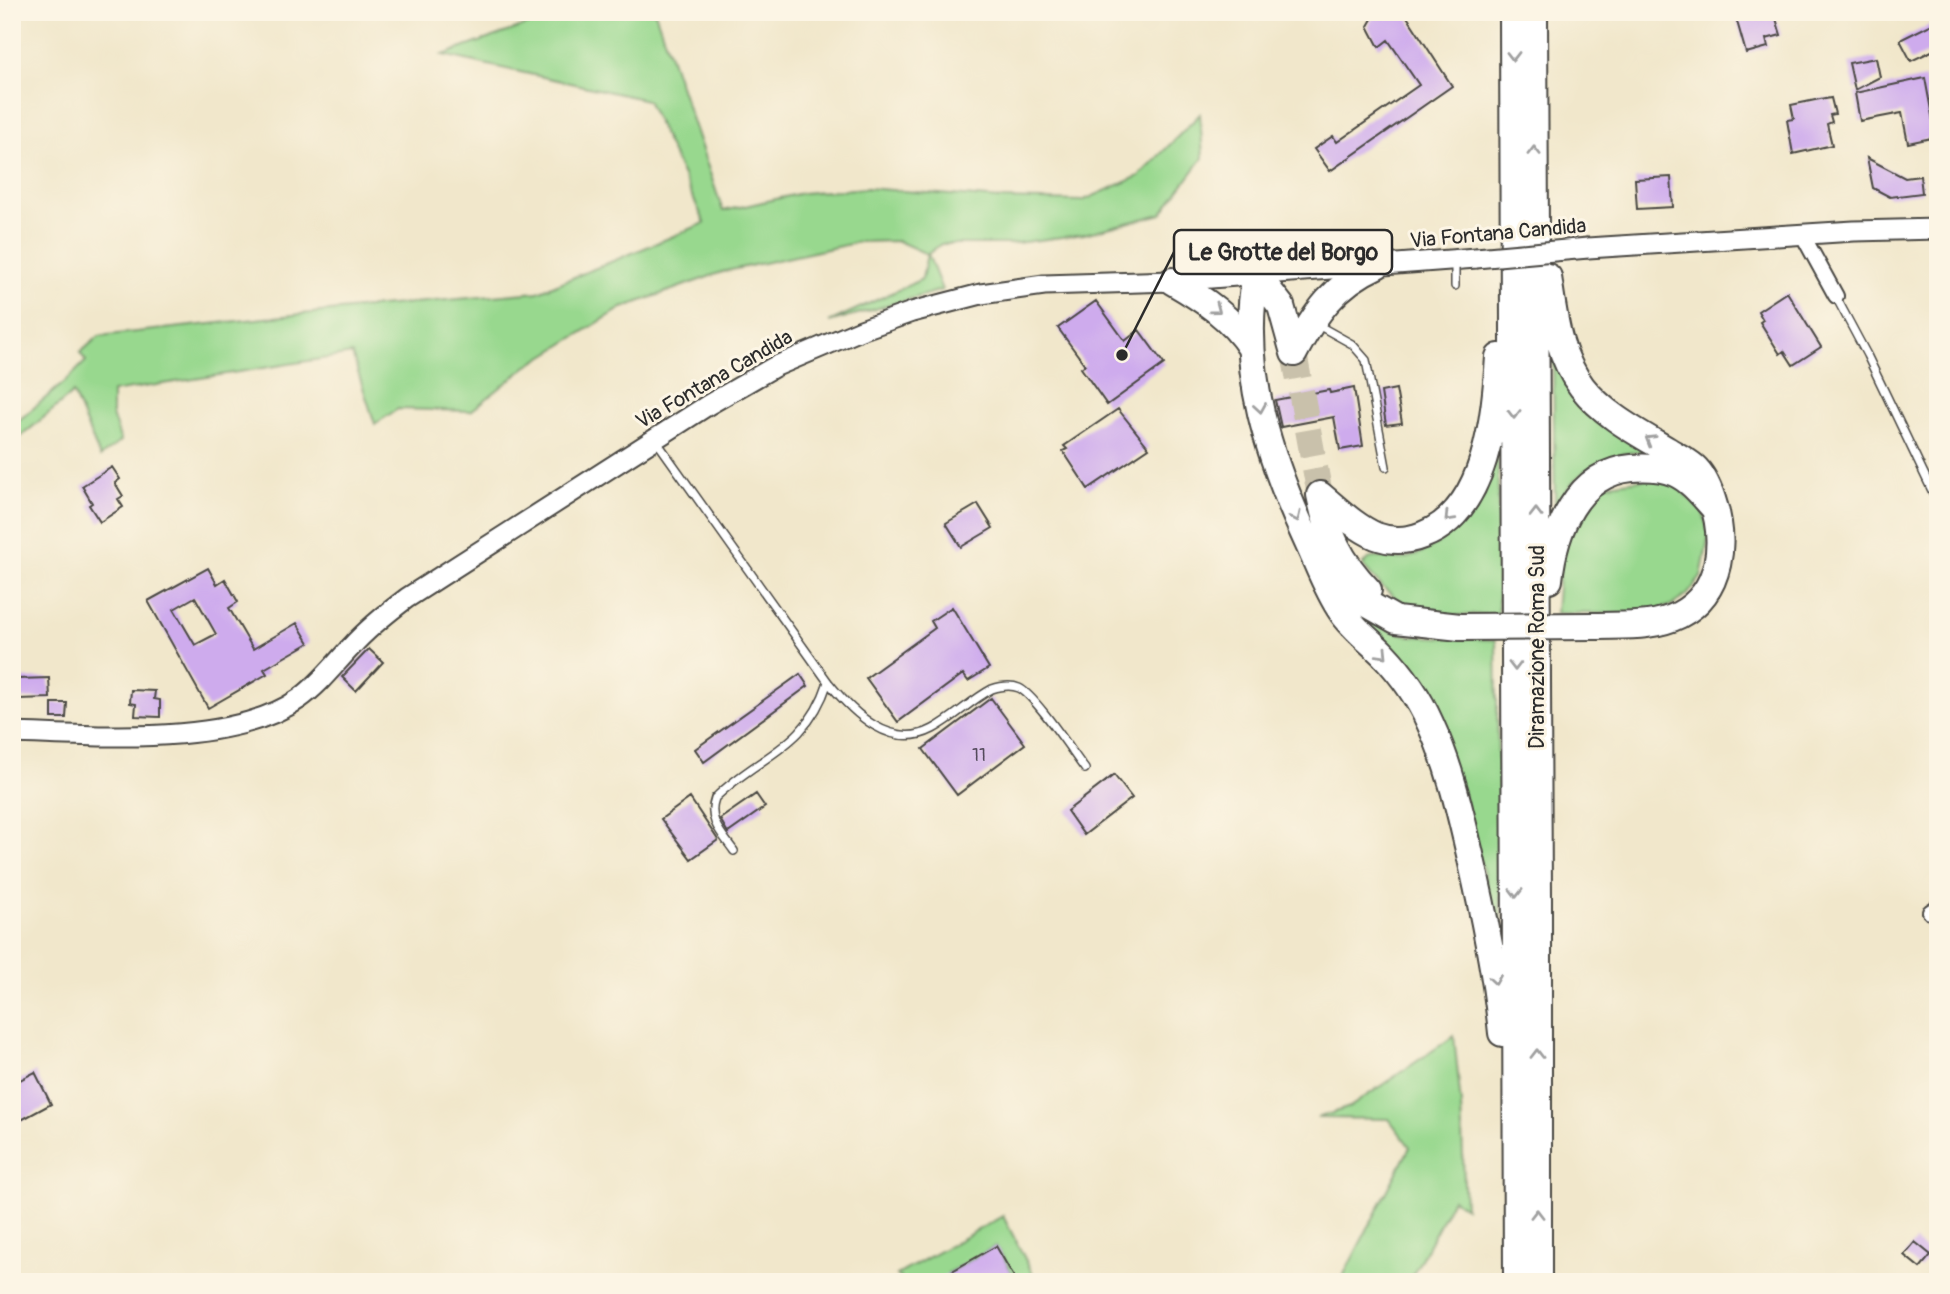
<svg xmlns="http://www.w3.org/2000/svg" width="1950" height="1294" font-family="Pangolin,sans-serif">
<style>
.green{fill:#98d88e;stroke:#62825c;stroke-width:2}
.building{fill:#ceabed;fill-rule:evenodd}
.lines{fill:none;stroke-linecap:round;stroke-linejoin:round}
.highway-tunnel{stroke:#c9c1ab;stroke-width:26;stroke-dasharray:26 13;stroke-linecap:butt}
.lane-casing{stroke:#494743;stroke-width:10}
.street-casing{stroke:#494743;stroke-width:18}
.secondary-casing{stroke:#494743;stroke-width:23}
.highway-casing{stroke:#494743;stroke-width:30}
.lane{stroke:#fff;stroke-width:7}
.street{stroke:#fff;stroke-width:14}
.secondary{stroke:#fff;stroke-width:19}
.highway{stroke:#fff;stroke-width:26}
.secondary-bridge-casing{stroke:#494743;stroke-width:23;stroke-linecap:butt}
.highway-bridge-casing{stroke:#494743;stroke-width:30;stroke-linecap:butt}
.secondary-bridge{stroke:#fff;stroke-width:19}
.highway-bridge{stroke:#fff;stroke-width:26}
.oneway{stroke:#a0a0a0}
.labels{text-anchor:middle;stroke-width:6;stroke-linejoin:round;paint-order:stroke}
.number-label{font-size:18px;fill:#544b5c}
.street-label{font-size:21px;fill:#2b2b2b;stroke:#fcf5e5}
.leader{fill:none;stroke:#2b2b2b;stroke-width:2.5}
.callout-dot{fill:#2b2b2b;stroke:#fcf5e5;stroke-width:2.5}
.callout{fill:#fcf5e5;stroke:#2b2b2b;stroke-width:2.5}
.callout-label{font-size:23px;text-anchor:middle;font-weight:bold;fill:#2b2b2b}
</style>
<rect width="100%" height="100%" fill="#fcf5e5"/>
<filter id="ink" filterUnits="userSpaceOnUse"><feTurbulence type="fractalNoise" baseFrequency=".0143" numOctaves="2"/><feDisplacementMap in="SourceGraphic" scale="14" xChannelSelector="R" yChannelSelector="G"/><feConvolveMatrix kernelMatrix="1 2 1 2 8 2 1 2 1" color-interpolation-filters="sRGB"/></filter>
<filter id="wash" filterUnits="userSpaceOnUse"><feTurbulence type="fractalNoise" baseFrequency=".00686" numOctaves="4" result="noise"/><feDisplacementMap in="SourceGraphic" scale="28" xChannelSelector="R" yChannelSelector="G"/><feGaussianBlur stdDeviation="1.57" result="paint"/><feColorMatrix in="noise" values="0 0 0 0 0 0 0 0 0 0 0 0 0 0 0 0 0 1.4 0 .05"/><feComposite in="paint" operator="in"/></filter>
<g filter="url(#wash)">
<rect width="100%" height="100%" fill="#f1e7cb"/>
<path class="green" d="M563,12H655L723,211L802,193L867,188L1000,199L1082,201L1139,176L1200,114L1203,158L1161,214L1084,234L1009,244H941L928,254L942,290L829,322L922,279L927,254L898,241L859,242L722,272L622,308L526,367L471,411L398,409L375,424L352,354L112,392V415L121,441L100,457L73,393L12,444V426L66,381L86,361L80,353L99,336L368,307L538,292L705,223L647,100L443,55Z
M1553,352L1650,451C1619,452 1590,461 1570,486C1565,492 1562,499 1558,505L1555,502Z
M1498,455V614C1452,615 1422,623 1385,589C1376,581 1369,575 1363,565C1369,552 1386,560 1398,559C1417,558 1434,546 1448,535Z
M1667,476L1703,512L1709,535L1701,577L1687,595L1670,606L1639,614L1556,613L1561,547L1595,486Z
M1359,614L1384,628L1410,636L1496,640L1501,942L1462,789Z
M1454,1036L1461,1105L1465,1208L1453,1199L1409,1282H1340L1410,1147L1389,1119L1317,1118L1350,1107Z
M1003,1216L1037,1282H1023L1020,1276L1009,1282L1015,1278L996,1246L948,1273L953,1282H904L897,1275Z"/>
<g id="blocks">
<path class="building" d="M1376,12H1404L1452,86L1330,171L1314,149L1333,136L1337,142L1419,85L1388,40L1379,47L1368,26Z
M1756,12H1774L1781,35L1766,39L1768,47L1746,53L1736,18Z
M1938,21V48L1911,61L1900,40Z
M1876,58L1880,77L1855,90L1849,63Z
M1925,78L1936,137L1908,143L1902,113L1860,121L1855,93Z
M1825,98V99L1831,98L1835,114L1830,115L1832,122L1827,124L1832,145L1793,154L1787,120L1794,119L1791,105Z
M1867,158L1905,178L1920,176L1922,193L1890,197L1873,188Z
M1671,177L1673,207L1637,209L1635,179Z
M1787,292L1821,347L1793,365L1784,351L1780,354L1760,322L1763,320L1758,311Z
M1096,301L1125,341L1139,330L1164,364L1107,405L1081,368L1085,365L1058,328Z
M1354,388L1363,446L1340,450L1334,417L1281,427L1275,400L1329,390L1330,393Z
M1396,389L1402,423L1386,425L1381,392Z
M1118,409L1149,448L1088,489L1063,451L1067,449L1064,446Z
M112,467L120,479L115,483L123,496L118,499L123,507L100,522L89,505L92,503L82,486Z
M978,504L993,528L961,547L946,523Z
M208,568L217,584L225,579L238,602L229,608L253,649L297,623L309,643L264,669L267,674L208,708L148,601ZM195,597L216,634L195,645L174,609Z
M952,607L989,668L968,681L963,674L898,722L866,678L935,628L931,621Z
M369,649L383,662L356,691L342,677Z
M800,674L808,686L704,762L695,749Z
M49,678L50,698L18,699L17,679Z
M131,690L155,691L154,699L160,700V717L135,716L136,704L130,703Z
M991,698L1025,744L957,795L923,749Z
M52,703H67L66,718H52Z
M1114,775L1132,798L1084,835L1067,811Z
M756,794L765,807L728,833L720,819Z
M690,798L718,840L691,859L661,819Z
M35,1072L51,1104L12,1125V1084Z
M1915,1242L1931,1255L1920,1268L1904,1255Z
M996,1246L1017,1282H933Z"/>
</g>
</g>
<g filter="url(#ink)">
<use href="#blocks" fill-opacity="0" stroke="#494743" stroke-width="2"/>
<g class="lines">
<path class="highway-tunnel" d="M1294,353L1320,495"/>
<defs>
<path id="lane" d="M1455,286V260
M1836,297L1867,355L1938,503
M1316,324L1352,344L1366,360L1386,467
M655,439L828,682C853,713 891,751 933,729C954,718 971,700 992,689C1001,686 1010,684 1019,688C1035,695 1072,752 1085,769
M734,851C722,834 707,820 715,798C759,754 806,750 828,682"/>
<path id="street" d="M1802,234L1836,296
M1930,912L1938,907"/>
<path id="secondary" d="M1588,248L1854,231L1938,229
M12,733C94,735 229,748 299,699C319,685 334,665 351,647C368,628 387,613 407,598L708,405L774,367L861,330L912,312L981,294L1044,285L1172,281L1476,258"/>
<path id="highway" d="M1513,12L1517,1282
M1534,12L1538,900V1282
M1256,274C1238,369 1270,461 1309,545C1319,567 1328,592 1342,612C1353,628 1369,640 1383,654C1402,674 1419,698 1430,723C1449,764 1459,807 1469,850C1483,910 1496,971 1502,1033
M1256,274L1281,306L1294,353
M1548,277C1554,316 1557,354 1582,387C1604,415 1637,432 1667,450C1675,455 1686,460 1694,467C1703,475 1708,487 1712,499C1726,540 1723,592 1679,615C1653,628 1623,625 1595,626
M1172,281C1203,299 1231,317 1251,348
M1294,353C1315,313 1335,284 1377,265
M1320,495C1337,509 1355,527 1376,536C1392,542 1408,541 1423,535C1487,511 1495,415 1499,357
M1320,495C1328,535 1340,561 1368,590
M1325,571L1359,599L1396,620L1460,627
M1549,580C1554,531 1576,473 1632,468C1646,467 1661,467 1675,473C1691,480 1703,496 1715,509"/>
</defs>
<use href="#lane" class="lane-casing"/>
<use href="#street" class="street-casing"/>
<use href="#secondary" class="secondary-casing"/>
<use href="#highway" class="highway-casing"/>
<use href="#lane" class="lane"/>
<use href="#street" class="street"/>
<use href="#secondary" class="secondary"/>
<use href="#highway" class="highway"/>
<defs>
<path id="secondary-bridge" d="M1476,258L1588,248"/>
<path id="highway-bridge" d="M1460,627L1595,626"/>
</defs>
<use href="#secondary-bridge" class="secondary-bridge-casing"/>
<use href="#highway-bridge" class="highway-bridge-casing"/>
<use href="#secondary-bridge" class="secondary-bridge"/>
<use href="#highway-bridge" class="highway-bridge"/>
</g>
<defs><path id="oneway-chevron" d="M-2-3.5L2.5 0L-2 3.5" fill="none" stroke-width="1.6" stroke-linecap="round" stroke-linejoin="round" transform="scale(1.75)"/></defs>
<g class="oneway">
<use href="#oneway-chevron" transform="translate(1513 56) rotate(90)"/>
<use href="#oneway-chevron" transform="translate(1534 151) rotate(-90)"/>
<use href="#oneway-chevron" transform="translate(1216 309) rotate(37)"/>
<use href="#oneway-chevron" transform="translate(1260 408) rotate(81)"/>
<use href="#oneway-chevron" transform="translate(1514 414) rotate(90)"/>
<use href="#oneway-chevron" transform="translate(1650 440) rotate(-149)"/>
<use href="#oneway-chevron" transform="translate(1536 513) rotate(-90)"/>
<use href="#oneway-chevron" transform="translate(1296 517) rotate(65)"/>
<use href="#oneway-chevron" transform="translate(1449 517) rotate(134)"/>
<use href="#oneway-chevron" transform="translate(1383 654) rotate(46)"/>
<use href="#oneway-chevron" transform="translate(1515 666) rotate(90)"/>
<use href="#oneway-chevron" transform="translate(1516 893) rotate(90)"/>
<use href="#oneway-chevron" transform="translate(1495 980) rotate(81)"/>
<use href="#oneway-chevron" transform="translate(1537 1054) rotate(-90)"/>
<use href="#oneway-chevron" transform="translate(1537 1214) rotate(-90)"/>
</g>
</g>
<g class="labels">
<g class="number-label">
<text x="979" y="761">11</text>
</g>
<g class="street-label">
<text transform="translate(1498 233) rotate(-5)" y="7">Via Fontana Candida</text>
<text transform="translate(714 379) rotate(-30)" y="7">Via Fontana Candida</text>
<text transform="translate(1537 647) rotate(-90)" y="7">Diramazione Roma Sud</text>
</g>
</g>
<path class="leader" d="M1122 355L1174 252"/>
<circle class="callout-dot" cx="1122" cy="355" r="7"/>
<rect class="callout" x="1174" y="230" width="218" height="44" rx="7"/>
<g class="callout-label">
<text x="1283" y="260">Le Grotte del Borgo</text>
</g>
<rect width="1950" height="1294" fill="none" stroke="#fcf5e5" stroke-width="42"/>
</svg>
